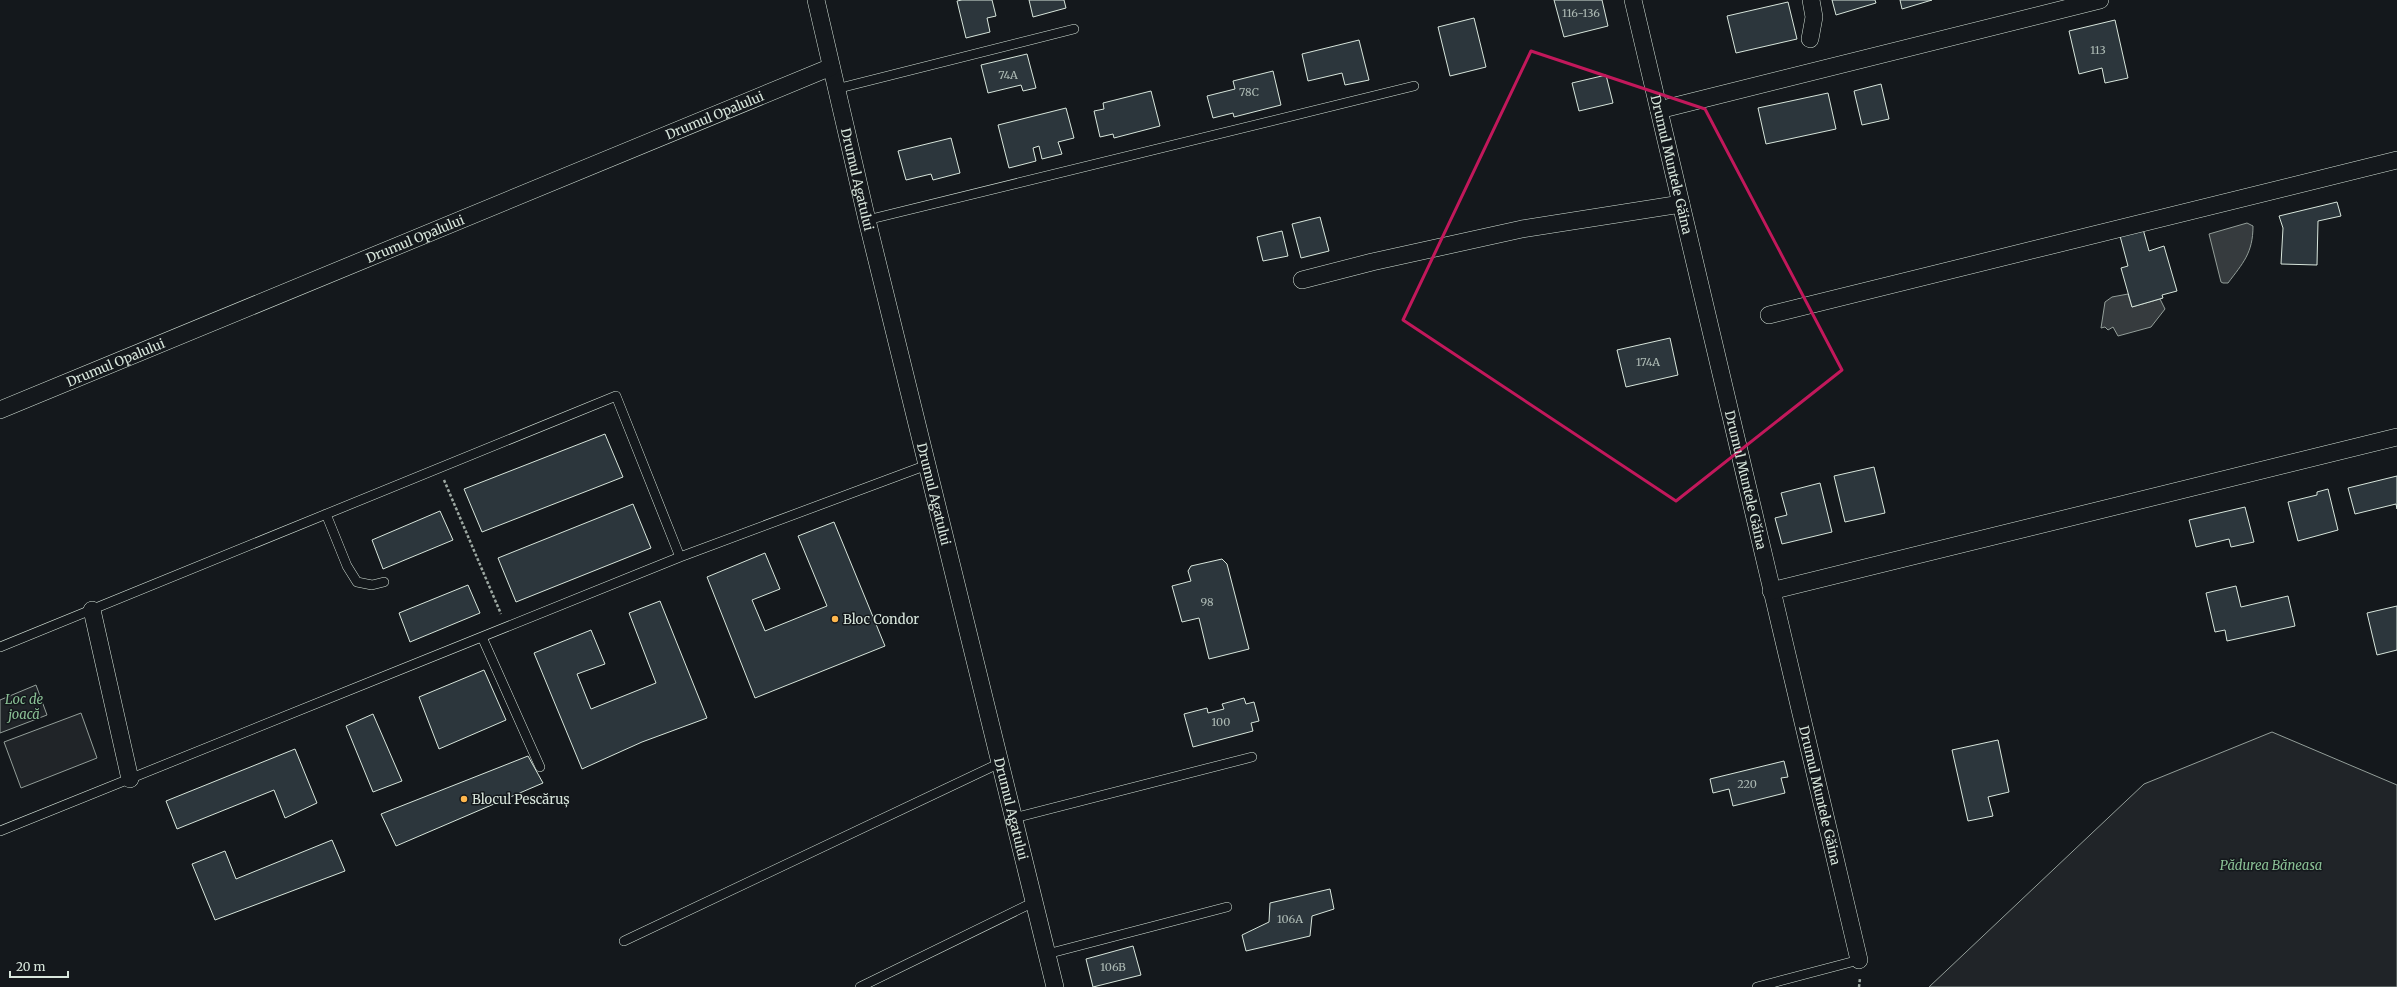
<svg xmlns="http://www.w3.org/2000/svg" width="2397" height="987" font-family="Merriweather,serif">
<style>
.green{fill:#202428;stroke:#939e99}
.water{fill:#363b3e;stroke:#939e99}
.building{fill:#2c363c;stroke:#d8e6dc}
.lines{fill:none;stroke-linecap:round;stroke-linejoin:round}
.service-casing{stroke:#d8e6dc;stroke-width:10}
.minor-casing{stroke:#d8e6dc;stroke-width:18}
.path{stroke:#9da8a2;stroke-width:2.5;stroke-dasharray:3 2;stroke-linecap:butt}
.service{stroke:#14181c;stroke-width:9}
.minor{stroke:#14181c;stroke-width:17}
.marked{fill:none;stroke:#c2185b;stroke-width:3;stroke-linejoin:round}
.poi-dot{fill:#ffb74d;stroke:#14181c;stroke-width:1.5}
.labels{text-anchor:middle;stroke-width:3;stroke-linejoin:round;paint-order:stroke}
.number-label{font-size:11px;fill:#adbab4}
.street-label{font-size:13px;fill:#d8e6dc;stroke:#14181c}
.poi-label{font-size:13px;fill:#d8e6dc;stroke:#14181c;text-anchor:start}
.park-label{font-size:13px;font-style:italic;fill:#8ac095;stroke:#14181c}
</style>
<rect width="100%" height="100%" fill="#14181c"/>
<path class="green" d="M36,685L47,715L0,733V700Z
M81,713L97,758L21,788L4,742Z
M2272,732L2397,785V987H1929L2144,784Z"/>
<path class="water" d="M2247,223L2253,226C2253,253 2243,263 2228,283H2223L2221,282L2209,234Z
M2128,294L2132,307L2160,299L2165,309L2151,327L2118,336L2113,327L2108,330L2105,327L2101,328L2105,302L2112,297Z"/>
<path class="building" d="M962,0H992L996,16L987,18L990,32L966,38L957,1Z
M1029,0H1064L1066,8L1033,17Z
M1554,0H1602L1608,26L1564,37Z
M1832,0H1875L1876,3L1836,15Z
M1900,0H1932L1902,9Z
M1788,2L1797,39L1736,53L1727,16Z
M1474,18L1486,67L1450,76L1438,27Z
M2115,20L2128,78L2105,83L2102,68L2079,74L2069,31Z
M1359,40L1369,80L1345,85L1342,73L1308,81L1302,54Z
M1027,54L1036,88L1023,91L1021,85L988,93L981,65Z
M1273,71L1281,105L1234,117L1233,113L1213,118L1207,96L1235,89L1233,81Z
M1606,75L1613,103L1579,111L1572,83Z
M1881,84L1889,119L1862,125L1854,91Z
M1151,91L1160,126L1114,138L1113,134L1100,137L1094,111L1104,109L1103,103Z
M1828,93L1836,129L1766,144L1758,108Z
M1066,108L1074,138L1058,142L1062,154L1042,159L1039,146L1033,148L1036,161L1009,168L998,125Z
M951,138L960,173L933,180L931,174L906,180L898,151Z
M2337,202L2341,216L2318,221L2317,265L2281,264L2283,228L2279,216Z
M1320,217L1329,251L1301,258L1292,224Z
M2143,229L2149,251L2164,246L2177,291L2162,295L2163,298L2132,307L2121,268L2128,266L2120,236Z
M1282,231L1288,256L1263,261L1257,237Z
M1670,338L1678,375L1626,387L1617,350Z
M605,434L623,477L482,532L464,489Z
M1874,467L1885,513L1845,522L1834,476Z
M2397,476V509L2396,504L2355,514L2348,488Z
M1820,483L1832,532L1782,544L1775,518L1787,515L1781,493Z
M2328,489L2338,530L2298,541L2288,502L2317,495V492Z
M633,504L651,548L516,602L498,558Z
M2245,507L2254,542L2231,547L2229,539L2196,547L2189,520Z
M440,511L453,540L383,569L372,540Z
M834,522L885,646L755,698L707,577L765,553L780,589L752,600L765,631L827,606L798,536Z
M1222,559L1227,564L1249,649L1209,659L1199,618L1182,622L1172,586L1191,581L1188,571L1191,566Z
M468,585L480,613L410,642L399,613Z
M2236,586L2241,607L2288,596L2295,626L2227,641L2225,630L2215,632L2206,593Z
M660,601L707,718L642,742L582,769L534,653L591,630L605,664L577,674L591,709L656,683L629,613Z
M2397,606V650L2377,655L2367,613Z
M484,670L506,720L439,749L419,697Z
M1244,698L1246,704L1254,702L1259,721L1251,723L1253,731L1193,747L1184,714L1207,708L1208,713L1224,709L1222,704Z
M373,714L402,781L373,792L346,726Z
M1998,740L2009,792L1988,797L1993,816L1968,821L1952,750Z
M295,749L317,803L285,818L274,790L177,829L166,801Z
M528,756L543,783L396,846L381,814Z
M1784,761L1788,777L1781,778L1785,793L1733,806L1729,789L1713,793L1710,779Z
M332,840L345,871L215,920L192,864L225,851L236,879Z
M1330,889L1334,909L1312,916L1310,936L1246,951L1242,935L1269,922L1270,903Z
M1133,946L1141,975L1093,987L1086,959Z"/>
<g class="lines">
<defs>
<path id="service" d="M836,89L1074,29
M867,220L1414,86
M326,514L347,566L357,582L372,585L384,582
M482,637L540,767
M0,647L616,396L680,557
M1014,818L1252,757
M0,831L680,557L927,465
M624,941L1000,763
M1047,954L1227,907
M860,987L1034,902
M1757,987L1859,960"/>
<g id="minor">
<path id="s1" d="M816,0L867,220L1055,987"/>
<path id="s2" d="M1633,0L1859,960"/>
<path d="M1810,39L1814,17L1811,0"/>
<path d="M1659,110L2100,0"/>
<path d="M1302,280L1372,262L1522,229L1681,204"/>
<path d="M1769,315L2397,160"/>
<path id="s3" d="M0,410L831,67"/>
<path d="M1771,591L2397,437"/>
<path d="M92,610L130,779"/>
</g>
</defs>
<use href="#service" class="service-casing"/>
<use href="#minor" class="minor-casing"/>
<path class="path" d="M444,480L501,614
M1859,987L1860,978"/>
<use href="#service" class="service"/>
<use href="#minor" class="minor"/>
</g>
<path class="marked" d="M1531,51L1705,109L1842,370L1676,501L1403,320Z"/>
<g class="poi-dot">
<circle cx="835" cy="619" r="4"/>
<circle cx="464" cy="799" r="4"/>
</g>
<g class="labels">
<g class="number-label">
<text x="1581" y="17">116-136</text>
<text x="2098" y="54">113</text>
<text x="1008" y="79">74A</text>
<text x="1249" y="96">78C</text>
<text x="1648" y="366">174A</text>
<text x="1207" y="606">98</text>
<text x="1221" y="726">100</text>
<text x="1747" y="788">220</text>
<text x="1290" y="923">106A</text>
<text x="1113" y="971">106B</text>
</g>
<g class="street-label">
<text dy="5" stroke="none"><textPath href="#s3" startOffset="773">Drumul Opalului</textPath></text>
<text dy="5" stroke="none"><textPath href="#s2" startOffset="169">Drumul Muntele Găina</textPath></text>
<text dy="5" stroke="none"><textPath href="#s1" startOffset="184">Drumul Agatului</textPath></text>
<text dy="5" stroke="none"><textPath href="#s3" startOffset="449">Drumul Opalului</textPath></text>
<text dy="5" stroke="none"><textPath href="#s3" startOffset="125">Drumul Opalului</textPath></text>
<text dy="5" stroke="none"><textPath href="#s2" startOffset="493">Drumul Muntele Găina</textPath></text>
<text dy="5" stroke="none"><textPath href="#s1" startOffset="508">Drumul Agatului</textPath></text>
<text dy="5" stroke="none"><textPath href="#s2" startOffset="817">Drumul Muntele Găina</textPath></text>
<text dy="5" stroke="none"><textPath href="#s1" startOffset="832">Drumul Agatului</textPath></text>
</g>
<g class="poi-label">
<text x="843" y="624">Bloc Condor</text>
<text x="472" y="804">Blocul Pescăruș</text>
</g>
<g class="park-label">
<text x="24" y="704">Loc de<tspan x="24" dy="15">joacă</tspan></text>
<text x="2271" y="870">Pădurea Băneasa</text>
</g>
</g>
<path d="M10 971v6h58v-6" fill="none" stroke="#d8e6dc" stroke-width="2"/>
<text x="16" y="971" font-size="12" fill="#d8e6dc" stroke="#14181c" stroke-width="3" paint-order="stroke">20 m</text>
</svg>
